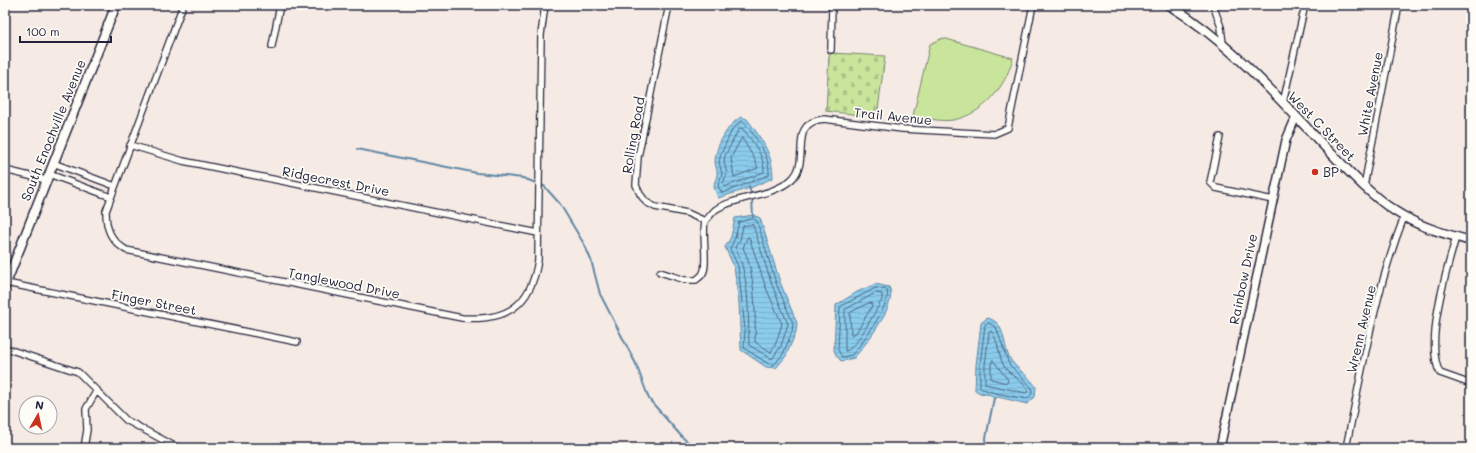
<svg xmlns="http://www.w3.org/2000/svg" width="1476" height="453" font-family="Mali,sans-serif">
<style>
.cemetery{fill:url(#cemetery-stones);stroke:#76846c}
.pitch{fill:#c9e59c;stroke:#76846c}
.water{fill:url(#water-rules);stroke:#6188a5}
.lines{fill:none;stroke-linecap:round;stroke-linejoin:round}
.shore{stroke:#4c6682;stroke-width:1}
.stream{stroke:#6188a5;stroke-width:2}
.minor-casing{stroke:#22223b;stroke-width:8}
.tertiary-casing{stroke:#22223b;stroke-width:10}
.secondary-casing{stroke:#22223b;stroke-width:11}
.minor{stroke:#fdfcf7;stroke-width:5.5}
.tertiary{stroke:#fdfcf7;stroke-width:7}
.secondary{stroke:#fdfcf7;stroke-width:8}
.poi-dot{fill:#c8321e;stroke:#fdfcf7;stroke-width:1.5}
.labels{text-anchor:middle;stroke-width:3.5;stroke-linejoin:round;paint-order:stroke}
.street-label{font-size:13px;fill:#22223b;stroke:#fdfcf7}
.poi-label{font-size:13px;fill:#22223b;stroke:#fdfcf7;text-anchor:start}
</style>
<defs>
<pattern id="cemetery-stones" width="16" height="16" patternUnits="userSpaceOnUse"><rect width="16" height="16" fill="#c9e59c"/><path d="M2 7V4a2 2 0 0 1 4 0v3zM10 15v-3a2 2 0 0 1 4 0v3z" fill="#acc487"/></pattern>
<pattern id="water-rules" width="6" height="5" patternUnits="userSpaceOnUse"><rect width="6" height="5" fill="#8bccec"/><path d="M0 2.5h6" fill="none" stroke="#78afcb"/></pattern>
</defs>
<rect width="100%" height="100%" fill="#f6eae4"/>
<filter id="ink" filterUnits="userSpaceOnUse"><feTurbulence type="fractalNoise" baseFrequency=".025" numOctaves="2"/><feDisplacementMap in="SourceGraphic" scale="8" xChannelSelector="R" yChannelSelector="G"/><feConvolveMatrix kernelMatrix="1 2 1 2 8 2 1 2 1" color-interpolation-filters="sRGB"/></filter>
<g filter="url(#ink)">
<path class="cemetery" d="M832,53L885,56L877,117L826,111L829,56Z"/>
<path class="pitch" d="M943,38L1013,58C1005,88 984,114 953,120C940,122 926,118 913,116L930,44Z"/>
<path class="water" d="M741,117L747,119C761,138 773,154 773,178L750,188L718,198L714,187C714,182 716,179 717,175C718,171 715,166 715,162C715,147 728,124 741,117Z
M753,215L760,218L780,282L797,323L796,332L786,356L776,368L766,367L741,350L739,303L734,267L725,247L731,237L735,218Z
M875,284L889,287C899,303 865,345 854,358L841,361L836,355L834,350L836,305L857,292Z
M987,318C1005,321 1003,343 1009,357C1016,370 1029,375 1036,387L1035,397L1027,404L998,397L994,399L991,395L980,393L975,390L976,365L981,323Z"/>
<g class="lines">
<path class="shore" d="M742,121L744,122C756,138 770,155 769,175L722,193L718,186L722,174L719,162L721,154L732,130Z
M740,128L743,129C752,141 765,156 764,172L724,187L723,183L727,174L724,162L725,156Z
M742,138L754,158L758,168L734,177L731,158Z
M753,219L757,221L776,283L793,323L792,332L783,354L774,365L767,363L744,348L745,329L738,266L730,249L735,238L739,222Z
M753,225L772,285L788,324L781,346L772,359L749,345C748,312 750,277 735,247L740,240L743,226Z
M749,237L766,288L782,324L776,343L771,352L755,342C756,317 755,269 743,248L747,238Z
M876,288L887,290C892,304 861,344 852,355L842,357L838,350L840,307Z
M876,293L882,294V300C875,311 856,350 845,351V310Z
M869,303H871L872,306L856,333L851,335L850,313Z
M988,323L996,327L1009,364L1032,388V394L1027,399L995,393L980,388V365L985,325Z
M991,331C999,340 998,356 1004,366C1010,376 1024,381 1028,391L1026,393L985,384V365L989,333Z
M993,360L1008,380L1007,383L991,379V365Z"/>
<path class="stream" d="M357,149L477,173L523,178L544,186L560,204L584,244L591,260L600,294L636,364L649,399L682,437L695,448
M749,186L752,198L753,217
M984,448L994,398"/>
<defs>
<path id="minor" d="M183,5L106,211C106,229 110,240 126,250L462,318C507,321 531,306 538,260L541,35L545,5
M669,5L638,157L636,185L640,194L646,202L655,207L687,213L705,221
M1213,5L1221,27L1223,44
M272,46L280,5
M831,50L832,5
M1283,103L1305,5
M1220,137L1210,182L1216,188L1273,200
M130,145L183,161L538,233
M53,163L115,186
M5,170L46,180
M49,174L111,197
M1364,186L1399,5
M705,221C708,218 712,213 715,210C735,196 773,197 792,179C812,160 786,123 824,119L902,129L994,134L1008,128L1033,5
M1456,237C1447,269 1424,343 1440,373L1471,384
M660,272L685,280H696C698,278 702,276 703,273C708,265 702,235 705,221
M6,283L297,342
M5,348L78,372L126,420L178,448
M84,448L87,430L86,409L97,390
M1346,448C1362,371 1375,291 1404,217"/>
<path id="tertiary" d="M1220,448L1286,140L1296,117"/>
<path id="secondary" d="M1169,5C1230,42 1277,97 1326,148C1350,172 1373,199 1403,216C1423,228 1449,235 1471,241
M5,286L116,5"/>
</defs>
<use href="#minor" class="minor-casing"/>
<use href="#tertiary" class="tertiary-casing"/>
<use href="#secondary" class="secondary-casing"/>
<use href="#minor" class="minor"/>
<use href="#tertiary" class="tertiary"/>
<use href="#secondary" class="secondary"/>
</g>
</g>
<circle class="poi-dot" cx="1315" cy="172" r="4"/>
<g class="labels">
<g class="street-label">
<text transform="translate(1370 94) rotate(-79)" y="5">White Avenue</text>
<text transform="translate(893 116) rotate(6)" y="5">Trail Avenue</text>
<text transform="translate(1322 126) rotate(46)" y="5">West C Street</text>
<text transform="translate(53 130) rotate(-68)" y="5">South Enochville Avenue</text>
<text transform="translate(633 135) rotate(-80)" y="5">Rolling Road</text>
<text transform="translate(336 181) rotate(11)" y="5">Ridgecrest Drive</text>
<text transform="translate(1243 279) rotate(-78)" y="5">Rainbow Drive</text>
<text transform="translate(344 283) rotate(11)" y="5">Tanglewood Drive</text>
<text transform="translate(154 302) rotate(11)" y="5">Finger Street</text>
<text transform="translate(1361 329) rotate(-77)" y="5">Wrenn Avenue</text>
</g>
<g class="poi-label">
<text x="1323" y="177">BP</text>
</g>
</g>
<rect width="1476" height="453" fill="none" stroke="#fdfcf7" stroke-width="20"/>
<rect x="10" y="10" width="1456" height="433" fill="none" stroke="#22223b" stroke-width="1.5" filter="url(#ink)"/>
<g transform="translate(38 415) rotate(9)"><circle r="19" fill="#fdfcf7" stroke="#a5a5ac"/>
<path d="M0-3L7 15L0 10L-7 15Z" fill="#c8321e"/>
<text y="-6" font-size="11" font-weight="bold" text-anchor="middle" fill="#22223b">N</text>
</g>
<path d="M20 36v6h91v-6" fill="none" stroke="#22223b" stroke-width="2"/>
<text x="26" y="36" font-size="12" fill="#22223b" stroke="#fdfcf7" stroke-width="3" paint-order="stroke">100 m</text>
</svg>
